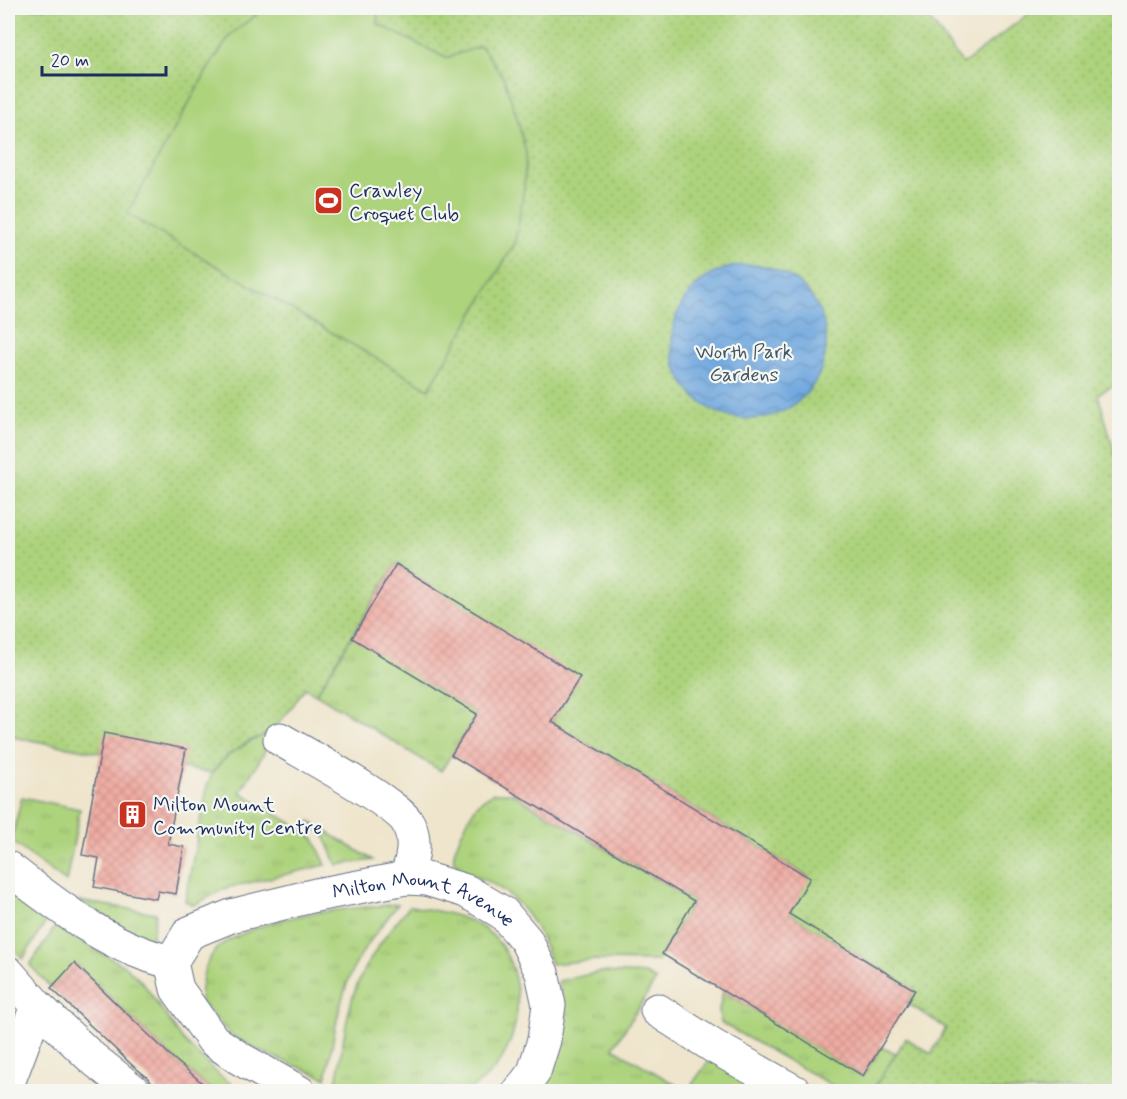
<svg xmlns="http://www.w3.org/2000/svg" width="1127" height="1099" font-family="Mynerve,sans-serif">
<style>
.grass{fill:url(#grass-tufts);stroke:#64816e;stroke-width:1.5}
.park{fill:url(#park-dots);stroke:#64816e;stroke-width:1.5}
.pitch{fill:#add37d;stroke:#64816e;stroke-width:1.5}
.water{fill:url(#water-waves);stroke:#456b9e;stroke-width:1.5}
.building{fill:url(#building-cross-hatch)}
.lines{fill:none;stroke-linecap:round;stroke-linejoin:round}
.minor-casing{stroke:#656f84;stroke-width:35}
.minor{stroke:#fff;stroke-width:33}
.labels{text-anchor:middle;stroke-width:4.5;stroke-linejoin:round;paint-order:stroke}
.poi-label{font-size:20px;fill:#1b2f5e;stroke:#f6f6f2;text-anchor:start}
.park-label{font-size:20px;fill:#405866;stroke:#f6f6f2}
.street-label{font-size:20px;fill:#1b2f5e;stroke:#f6f6f2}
</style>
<defs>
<pattern id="grass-tufts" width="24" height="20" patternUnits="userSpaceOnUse" patternTransform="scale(1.5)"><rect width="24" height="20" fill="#add37d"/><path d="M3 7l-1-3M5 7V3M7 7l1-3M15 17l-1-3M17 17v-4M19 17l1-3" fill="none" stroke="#94b56e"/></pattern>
<pattern id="park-dots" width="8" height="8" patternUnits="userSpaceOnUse" patternTransform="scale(1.5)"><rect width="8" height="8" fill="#add37d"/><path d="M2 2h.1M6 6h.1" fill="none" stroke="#94b56e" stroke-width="1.8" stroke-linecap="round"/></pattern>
<pattern id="water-waves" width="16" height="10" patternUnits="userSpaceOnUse" patternTransform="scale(1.5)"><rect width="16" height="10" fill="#6fa7de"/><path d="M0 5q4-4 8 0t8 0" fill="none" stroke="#5a88b7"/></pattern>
<pattern id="building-cross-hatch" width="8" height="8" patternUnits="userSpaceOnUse" patternTransform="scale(1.5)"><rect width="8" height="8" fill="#efaca2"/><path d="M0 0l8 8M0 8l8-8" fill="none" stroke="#cc948e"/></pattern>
</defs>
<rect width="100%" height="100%" fill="#f6f6f2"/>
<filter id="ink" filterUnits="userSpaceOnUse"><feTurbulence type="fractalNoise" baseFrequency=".0167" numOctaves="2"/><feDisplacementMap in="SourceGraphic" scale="12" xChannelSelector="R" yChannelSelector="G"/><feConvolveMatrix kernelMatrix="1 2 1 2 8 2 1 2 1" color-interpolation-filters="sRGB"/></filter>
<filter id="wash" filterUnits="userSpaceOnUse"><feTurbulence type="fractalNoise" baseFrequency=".008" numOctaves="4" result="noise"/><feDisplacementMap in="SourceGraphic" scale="24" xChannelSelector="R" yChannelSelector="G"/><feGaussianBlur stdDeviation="1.35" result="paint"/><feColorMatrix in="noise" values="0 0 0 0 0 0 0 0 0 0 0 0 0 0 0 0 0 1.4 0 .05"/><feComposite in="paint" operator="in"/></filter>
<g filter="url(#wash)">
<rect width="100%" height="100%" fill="#efe5cc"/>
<path class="grass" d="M352,636L477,714L441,771L316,694Z
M272,731L263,755L240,792L296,826L314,839L326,865L226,888L194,905L185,901L207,785C217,756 246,743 272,731Z
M493,793H511L694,901L658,961L594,960L551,964C540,926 518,893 480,878C471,874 463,876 457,867C454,864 453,858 454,854C455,845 471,811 478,804C481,800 488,797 493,793Z
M22,797L80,809L66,882L11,841Z
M309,821L373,860L337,865L324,835Z
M8,896L15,897L47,920L23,959L8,943Z
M78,901L156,913L151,942L141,939Z
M398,904C382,926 362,948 351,974C337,1006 333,1044 326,1078L257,1050L231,1035L200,1001C201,980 204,960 220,946C224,942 231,939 236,937C285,911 344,910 398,904Z
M410,906C439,911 472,915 494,937C530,975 523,1050 482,1081C477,1084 473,1089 467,1091C451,1095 424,1092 407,1092C381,1092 361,1093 336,1082C343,1050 345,1013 358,983C371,955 390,928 410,906Z
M55,927L125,966L143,983L182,1039L220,1076L242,1091H215L209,1088L174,1059L75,964L51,988L30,965Z
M600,972L645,974L656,980L613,1048L678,1086L680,1091L574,1092L571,1088L564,1091L545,1092V1084C560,1046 569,1022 558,981Z
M723,991L863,1076L881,1047L896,1054L872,1091H842L721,1023L719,1010Z
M711,1058L770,1091H695L692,1084Z"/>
<path class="park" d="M8,8H921L963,64L1036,8H1119V383L1098,394L1120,471L1119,1091H872L906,1038L931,1054L946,1028L907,1003L915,990L789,914L809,877L552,722L579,678L396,564L316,694L305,688L289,711L272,731L250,741L228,755L211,773L8,736Z"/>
<path class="pitch" d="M272,8H377L378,24L446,58L481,46L504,78L518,121L526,153L524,188L515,243L429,389L127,214L208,69L231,34L260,12Z"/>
<path class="water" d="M672 342a77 77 0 1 1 154 0a77 77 0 1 1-154 0Z"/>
<g id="blocks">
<path class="building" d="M396,564L580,677L552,722L810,878L789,914L915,990L863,1076L662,954L694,901L451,755L477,714L352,638Z
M104,733L186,749L168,844L184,847L176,894L158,891L156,899L94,887L99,858L82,855Z
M74,963L174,1059L213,1092H159L147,1077L132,1065L51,988Z"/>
</g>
</g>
<g filter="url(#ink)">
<use href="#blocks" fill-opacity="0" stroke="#656f84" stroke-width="1.5"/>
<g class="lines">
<defs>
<g id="minor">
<path d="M280,739C303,753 401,805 409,825C417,843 412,861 406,878"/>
<path d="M8,868C57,905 109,948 171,962"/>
<path d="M8,973L37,1006L92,1058L135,1092"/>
<path d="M657,1010L713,1046L795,1092"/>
<path d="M8,1083L37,1006"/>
<path id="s1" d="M299,1092L239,1058L213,1040L177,989L171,962L189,933L231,916L316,895L406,878L426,879L466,891L503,913L526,940L542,973L549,1005L544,1040L534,1072L519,1092"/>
</g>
</defs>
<use href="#minor" class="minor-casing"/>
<use href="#minor" class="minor"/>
</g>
</g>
<defs>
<symbol id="stadium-square" viewBox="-11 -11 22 22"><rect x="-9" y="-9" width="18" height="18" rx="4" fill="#c8321e" stroke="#f6f6f2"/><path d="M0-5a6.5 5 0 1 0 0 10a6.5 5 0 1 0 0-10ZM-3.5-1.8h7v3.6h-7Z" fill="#fff"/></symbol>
<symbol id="building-square" viewBox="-11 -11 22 22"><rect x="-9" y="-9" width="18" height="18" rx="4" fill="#c8321e" stroke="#f6f6f2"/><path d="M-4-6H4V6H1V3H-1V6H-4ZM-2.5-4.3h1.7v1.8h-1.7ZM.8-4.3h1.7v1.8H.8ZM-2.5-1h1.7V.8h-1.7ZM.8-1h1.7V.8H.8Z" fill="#fff"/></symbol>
</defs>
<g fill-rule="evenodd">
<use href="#stadium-square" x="312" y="184" width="33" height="33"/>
<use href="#building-square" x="116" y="798" width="33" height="33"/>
</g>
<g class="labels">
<g class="poi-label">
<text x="349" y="197">Crawley<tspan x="349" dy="23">Croquet Club</tspan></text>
<text x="153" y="811">Milton Mount<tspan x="153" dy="23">Community Centre</tspan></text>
</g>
<g class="park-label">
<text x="744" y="358">Worth Park<tspan x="744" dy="23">Gardens</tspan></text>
</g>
<g class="street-label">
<text dy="7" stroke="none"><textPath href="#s1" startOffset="471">Milton Mount Avenue</textPath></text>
</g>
</g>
<rect width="1127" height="1099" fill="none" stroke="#f6f6f2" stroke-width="30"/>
<path d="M42 66v9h124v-9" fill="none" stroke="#1b2f5e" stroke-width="3"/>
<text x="51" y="66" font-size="18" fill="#1b2f5e" stroke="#f6f6f2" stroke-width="4.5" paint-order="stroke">20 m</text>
</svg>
